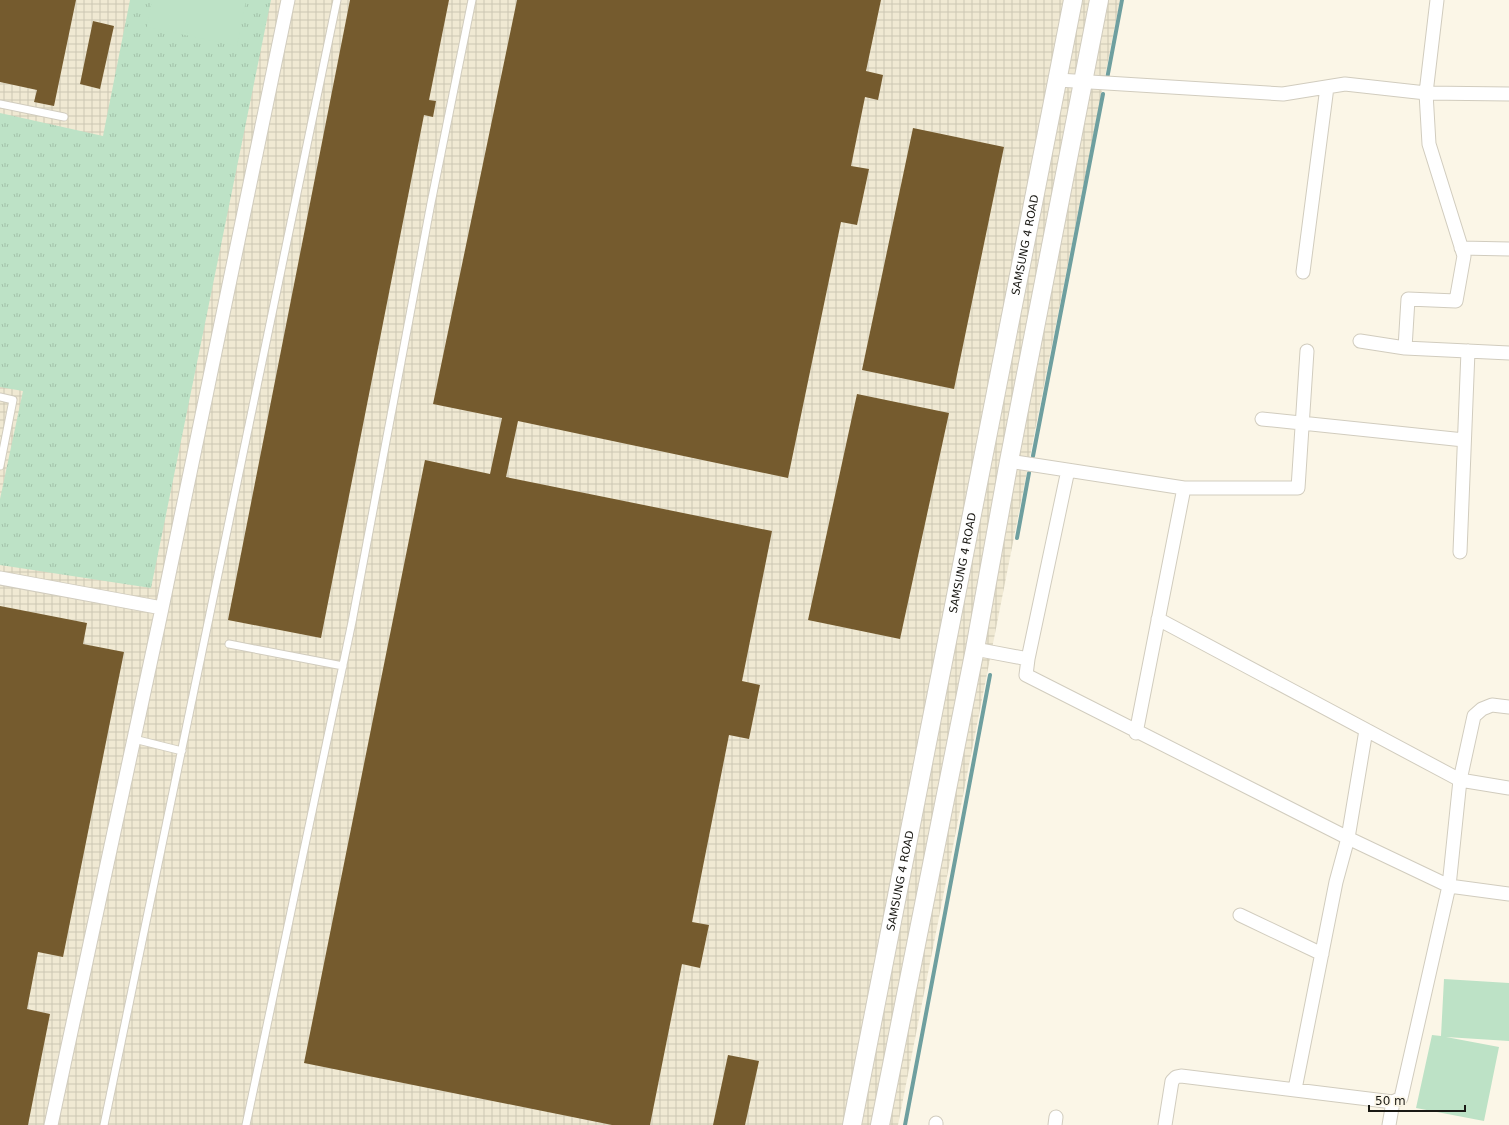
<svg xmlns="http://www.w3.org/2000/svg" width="1509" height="1125" font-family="'DejaVu Sans',sans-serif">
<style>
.industrial{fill:url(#industrial-grid)}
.grass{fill:url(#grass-tufts)}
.pitch{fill:#bde2c6}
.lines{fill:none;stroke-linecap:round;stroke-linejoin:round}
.stream{stroke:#6e9f9f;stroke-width:4}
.building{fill:#755b2e}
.service-casing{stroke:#d1ccbe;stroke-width:9}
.minor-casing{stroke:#d1ccbe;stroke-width:15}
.secondary-casing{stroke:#d1ccbe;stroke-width:20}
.service{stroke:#fff;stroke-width:7}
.minor{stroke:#fff;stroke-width:13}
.secondary{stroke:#fff;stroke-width:18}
.labels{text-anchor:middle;stroke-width:4;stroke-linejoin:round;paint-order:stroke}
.street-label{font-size:11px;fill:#1a1914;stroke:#fbf6e7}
</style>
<defs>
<pattern id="industrial-grid" width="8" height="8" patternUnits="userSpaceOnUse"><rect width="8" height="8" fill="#f0e9d3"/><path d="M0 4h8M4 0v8" fill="none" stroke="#cdc7b4"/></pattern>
<pattern id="grass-tufts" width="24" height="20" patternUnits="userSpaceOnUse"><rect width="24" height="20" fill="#bde2c6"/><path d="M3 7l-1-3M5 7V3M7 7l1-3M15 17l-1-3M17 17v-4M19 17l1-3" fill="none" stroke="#a2c1a9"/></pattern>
</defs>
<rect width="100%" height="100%" fill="#fbf6e7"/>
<path class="industrial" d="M0,0H1120L898,1125H0Z"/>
<path class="grass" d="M130,0H271L151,588L0,565V499L23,391L0,387V113L103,136Z"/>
<path class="pitch" d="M152,0H246L237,46L147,27Z
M1444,979L1509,983V1041L1446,1037L1499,1047L1484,1121L1416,1108L1432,1035L1441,1036Z"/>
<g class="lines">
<path class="stream" d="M1107,79L1122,0
M1033,456L1103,94
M1017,538L1029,473
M905,1125L990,675"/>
</g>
<path class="building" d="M0,0H76L54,106L34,102L37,90L0,82Z
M350,0H449L429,100L436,101L433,117L424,115L321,638L228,620Z
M517,0H881L866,71L883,75L878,100L865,97L851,166L869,169L857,225L841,222L788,478L518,421L506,477L772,531L742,681L760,685L749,739L729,735L692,922L709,925L700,968L682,964L650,1125H612L304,1063L425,460L490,474L502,418L433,404Z
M93,21L114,26L100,89L80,84Z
M913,128L1004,147L954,389L862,370Z
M857,394L949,413L900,639L808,620Z
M0,606L87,623L83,644L124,652L63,957L38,952L27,1009L50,1014L28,1125H0Z
M728,1055L759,1061L745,1125H713Z"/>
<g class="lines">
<defs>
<path id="service" d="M0,104L64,117
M0,397L13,400L0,466
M229,644L343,666
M134,739L182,751
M104,1125L337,0
M246,1125L352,622L431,203L472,0"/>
<path id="minor" d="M1437,0L1426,93L1429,144L1464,256L1456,301L1408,299L1405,348L1509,353
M1058,80L1283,94L1345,84L1426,93L1509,94
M1461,248L1509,249
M1303,272L1327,87
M1360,341L1405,348
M1262,419L1464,440
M1009,461L1184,488L1136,733
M1184,488H1298L1307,351
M1460,552L1468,351
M0,578L162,608
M1158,619L1460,780L1509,788
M975,649L1028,659L1026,675L1348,838L1449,886L1401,1098L1393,1102L1181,1076L1176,1077L1172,1081L1165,1125
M1028,659L1068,470
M1509,707L1492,705L1482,709L1474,716L1460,780L1449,886L1509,894
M1240,915L1322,954
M1295,1089L1336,882L1348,838L1366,730
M51,1125L161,613L288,0
M936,1125V1123
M1055,1125L1056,1117
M1389,1125L1393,1102"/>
<g id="secondary">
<path id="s1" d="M852,1125L1073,0"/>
<path d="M880,1125L975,649L1009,461L1099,0"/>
</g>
</defs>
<use href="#service" class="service-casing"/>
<use href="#minor" class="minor-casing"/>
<use href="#secondary" class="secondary-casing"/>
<use href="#service" class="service"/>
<use href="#minor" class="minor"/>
<use href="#secondary" class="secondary"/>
</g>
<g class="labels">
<g class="street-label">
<text dy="4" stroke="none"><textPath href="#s1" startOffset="897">SAMSUNG 4 ROAD</textPath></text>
<text dy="4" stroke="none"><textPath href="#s1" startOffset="573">SAMSUNG 4 ROAD</textPath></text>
<text dy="4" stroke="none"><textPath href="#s1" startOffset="249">SAMSUNG 4 ROAD</textPath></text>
</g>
</g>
<path d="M1369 1105v6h96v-6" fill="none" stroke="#1a1914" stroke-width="2"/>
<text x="1375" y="1105" font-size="12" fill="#1a1914" stroke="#fbf6e7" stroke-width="3" paint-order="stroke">50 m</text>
</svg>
